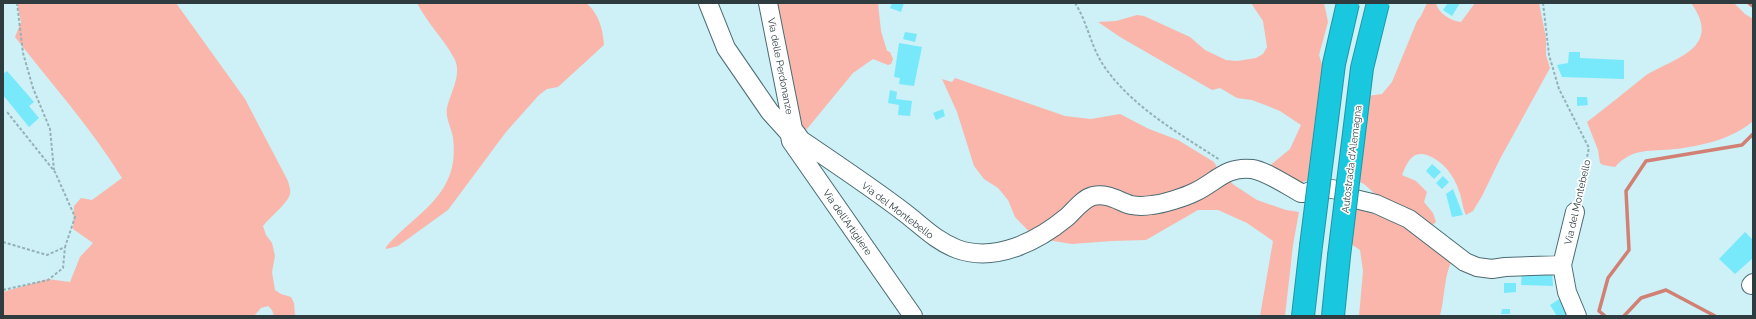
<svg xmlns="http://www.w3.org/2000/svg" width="1756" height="319" font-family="Raleway,sans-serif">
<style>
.green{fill:#fab6ab}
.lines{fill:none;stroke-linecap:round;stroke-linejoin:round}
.stream{stroke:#d28073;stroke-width:3.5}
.building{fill:#78e8fb}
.minor-casing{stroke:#4c6c72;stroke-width:20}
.highway-casing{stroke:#2096a6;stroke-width:24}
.path{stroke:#95b1b6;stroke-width:2;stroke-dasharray:3 2;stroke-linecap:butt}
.minor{stroke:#fff;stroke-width:18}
.highway{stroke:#19c7de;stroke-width:22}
.highway-bridge-casing{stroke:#2096a6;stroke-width:24;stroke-linecap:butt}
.highway-bridge{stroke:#19c7de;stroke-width:22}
.labels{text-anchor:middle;stroke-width:3.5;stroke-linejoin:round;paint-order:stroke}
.street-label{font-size:10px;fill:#2e3c3f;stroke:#fff}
</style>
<rect width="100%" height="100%" fill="#cdf1f7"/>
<path class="green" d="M17,3H176L245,99L288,181C289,185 291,190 290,194C288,203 269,218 263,226L266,235L272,243L275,256L272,272L275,290L281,294L291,297L294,303L295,316H274L272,310L268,306L261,308L254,316H3V292L48,279L70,282L80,257L93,243L73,229L74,206L81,198L92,200L122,178C91,128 51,83 15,37L21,22Z
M417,3H586C599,13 603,30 604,45L558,87L547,89L539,95L506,132L448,210L398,246L386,249V247C409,219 447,202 453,162C454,155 454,145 453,138C452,129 445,118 447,108C450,93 463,74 454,58C444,39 427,23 417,3Z
M770,3H878L881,31L887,51L890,52L893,59L891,64L888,65L873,59L853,73L807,129L802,132Z
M1251,3H1324L1328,22L1319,55L1323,68L1308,180L1297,185L1262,172L1290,149L1301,125L1280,111L1252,100L1237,98L1220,88L1212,90L1120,37L1098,22L1116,21L1137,15L1144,16L1190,37L1205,50L1226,60L1237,61L1256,58L1263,54L1267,47L1263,21Z
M1427,3H1436C1438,13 1451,21 1461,22L1475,3H1539L1546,38V55L1550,68L1500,159L1482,196L1473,211L1466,215C1462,207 1462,198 1459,191C1454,175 1443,161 1427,155C1412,150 1407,163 1402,175L1416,181L1427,192L1424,202L1433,213L1436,222L1431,226L1374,193L1364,184L1357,181L1367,96L1382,94L1392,82L1417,21L1421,16Z
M1691,3H1734L1745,14L1753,19V121C1733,139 1701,146 1675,149C1650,152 1633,147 1615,167L1603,165L1600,163L1598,150L1587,122C1607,107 1626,91 1645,76C1660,65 1696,56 1701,35C1704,24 1697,11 1691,3Z
M955,78L1065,116L1091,119L1120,114L1149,129L1178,140L1214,162L1219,171L1234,185L1257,200L1286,210L1299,212L1293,245L1285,316H1260L1273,241L1247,223L1218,210H1198L1146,240L1112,241L1072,244L1035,238L1015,217L1008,200L998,188L984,179L974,166L957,112L942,79L952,82Z
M1354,208C1395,217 1419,236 1453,259C1444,273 1445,298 1440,316H1359L1363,271L1360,250L1351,244Z"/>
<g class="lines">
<path class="stream" d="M1749,3L1753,6
M1605,316L1599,311L1608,278L1629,250L1626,191L1646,161L1742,145L1753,134
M1624,316L1641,298L1666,290L1715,316"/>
</g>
<path class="building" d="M892,3H904L901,12L890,8Z
M1448,3H1460L1452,16L1443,10Z
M905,32L917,34L915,42L903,39Z
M899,43L922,47L914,86L899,84L900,78L894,77Z
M1569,52H1580V58L1624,60V79L1562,77L1557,65L1568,63Z
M7,71L34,102L29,106L39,118L29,127L3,95V74Z
M890,90L897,92L896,99L912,101L910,116L898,115L899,105L888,103Z
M1577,97H1587L1588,105L1577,106Z
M943,109L945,116L936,120L933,113Z
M1432,164L1441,172L1434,179L1426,171Z
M1443,176L1449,182L1442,189L1436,183Z
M1453,189L1463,215L1452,217L1446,194Z
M1745,232L1753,240V258L1735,274L1719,259Z
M1552,269L1553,286L1521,285L1522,270Z
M1504,283H1516V292L1504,293Z
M1561,298L1572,316H1557L1550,305Z
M1502,309H1510V314H1501Z"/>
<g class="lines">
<defs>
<path id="minor" d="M708,3L726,48L770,112L789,133
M768,3L793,129L801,140C836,164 871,187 905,213C922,226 936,241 957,249C996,263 1038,241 1067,217C1075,210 1082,199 1093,196C1108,193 1118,201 1131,205C1136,206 1146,206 1152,205C1163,204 1185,197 1195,192C1216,182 1226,166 1252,169C1266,171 1288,186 1301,193H1306L1319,187L1344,191L1355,199L1376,204L1409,219L1465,262L1477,267L1492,269L1505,267L1562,265
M790,136L791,141L913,316
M1575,212L1562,265L1567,292L1577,316
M1751,285L1753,283"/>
<path id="highway" d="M1303,316L1311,246
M1333,316L1339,256"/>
</defs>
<use href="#minor" class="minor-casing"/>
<use href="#highway" class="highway-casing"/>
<path class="path" d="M17,3L23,53L33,88L50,129L54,170
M1075,3C1089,25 1090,47 1106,69C1134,108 1180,134 1220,160
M1543,3L1549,55L1559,89L1589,148L1578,199
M3,242L47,255L65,247L75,217L55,172L7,112
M3,290L48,280L63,268L65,247"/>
<use href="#minor" class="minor"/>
<use href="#highway" class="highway"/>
<defs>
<path id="highway-bridge" d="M1311,246L1334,64L1348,3
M1339,256L1362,68L1378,3"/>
</defs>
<use href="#highway-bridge" class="highway-bridge-casing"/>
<use href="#highway-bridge" class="highway-bridge"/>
</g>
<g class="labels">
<g class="street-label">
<text transform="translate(781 66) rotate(79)" y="4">Via delle Perdonanze</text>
<text transform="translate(1351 159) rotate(-83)" y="4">Autostrada d'Alemagna</text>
<text transform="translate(1577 202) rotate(-77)" y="4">Via del Montebello</text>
<text transform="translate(898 210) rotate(37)" y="4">Via del Montebello</text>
<text transform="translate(848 222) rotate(55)" y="4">Via dell'Artigliere</text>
</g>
</g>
<rect width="1756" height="319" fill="none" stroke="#2e3c3f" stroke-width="8"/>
</svg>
